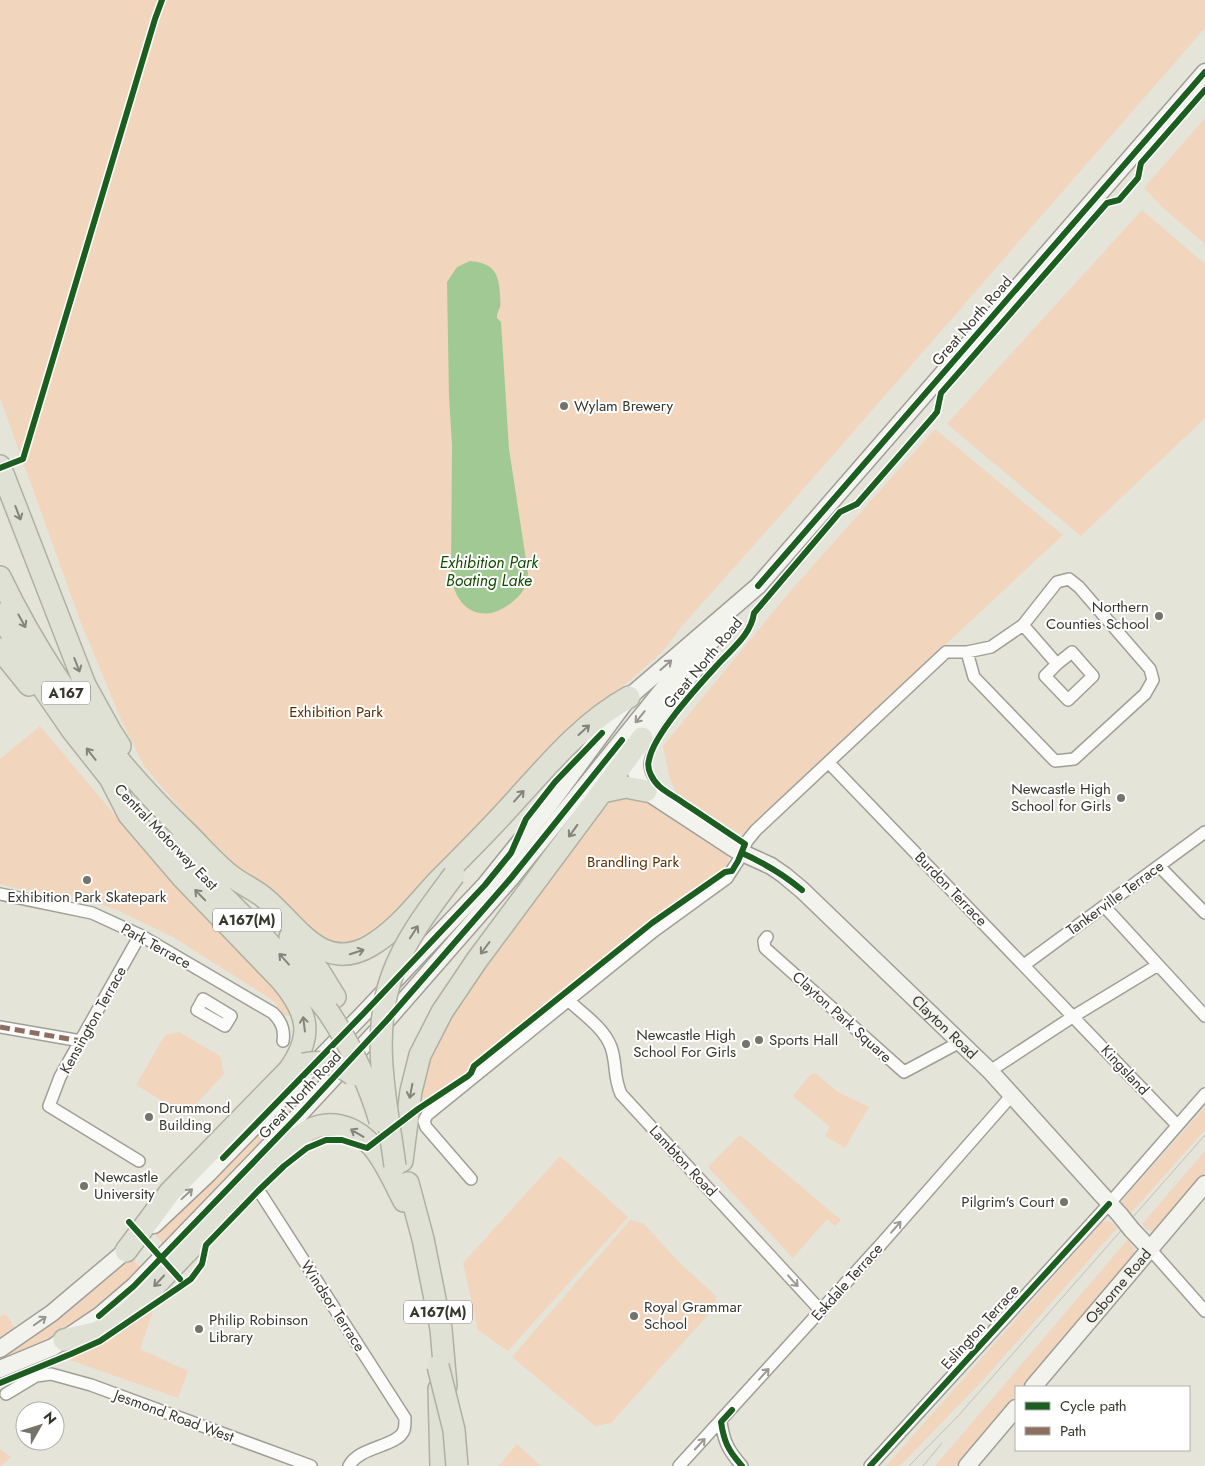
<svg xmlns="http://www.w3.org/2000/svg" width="1205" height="1466" font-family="Jost,sans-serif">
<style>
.green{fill:#f1d5bd}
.water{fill:#a0c994}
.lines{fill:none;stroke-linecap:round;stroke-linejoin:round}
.street-casing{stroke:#a09f97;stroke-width:14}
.secondary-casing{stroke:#a09f97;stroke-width:19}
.highway-casing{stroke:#afb1a0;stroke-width:24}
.street{stroke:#fbfbf9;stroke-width:11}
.secondary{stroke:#f3f3ee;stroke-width:16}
.highway{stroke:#dfe1d5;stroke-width:21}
.tram{stroke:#c0c0be;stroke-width:1}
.secondary-bridge-casing{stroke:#a09f97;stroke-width:19;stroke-linecap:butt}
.highway-bridge-casing{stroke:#afb1a0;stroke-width:24;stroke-linecap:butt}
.secondary-bridge{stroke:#f3f3ee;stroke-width:16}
.highway-bridge{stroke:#dfe1d5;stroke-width:21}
.quiet{stroke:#8d6e63;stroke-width:5;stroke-dasharray:10 5;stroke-linecap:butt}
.cycleway-casing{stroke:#fff;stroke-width:9}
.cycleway{stroke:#1b5e20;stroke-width:6}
.oneway{stroke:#83847a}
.oneway2{stroke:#96958e}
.oneway3{stroke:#9a9994}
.poi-dot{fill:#75746a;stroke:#fff;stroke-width:2}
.labels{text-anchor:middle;stroke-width:4;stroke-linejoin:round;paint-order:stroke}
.shield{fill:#fff;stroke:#74736d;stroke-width:1}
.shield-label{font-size:14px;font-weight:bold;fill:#38372f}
.street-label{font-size:15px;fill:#38372f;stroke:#fff}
.poi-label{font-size:15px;fill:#38372f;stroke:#fff;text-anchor:start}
.park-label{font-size:15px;fill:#5e2e00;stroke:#fff}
.water-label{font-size:16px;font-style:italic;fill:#134c01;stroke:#fff}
</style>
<rect width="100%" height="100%" fill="#e5e4d9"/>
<path class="green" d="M0,0H1205V28L779,517L682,626L662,652L633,678L569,728L472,830L386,923L346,944L308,935L192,822L144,766L119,715L80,620L0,398Z
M1205,118V244L1163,208L1144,188Z
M1142,210L1205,264V418L1081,536L947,424Z
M935,429L1063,535L741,835L676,792L670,779L663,746L792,589Z
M40,726L167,877L234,948L278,987L293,1015L285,1016L274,1001L173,937L117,910L76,896L24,890L0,884V759Z
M635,793L726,853L729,859L727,866L650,920L471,1064L469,1072L464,1075H460L427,1099L421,1097L418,1093L430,1050L467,988L586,829L617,795Z
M179,1032L220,1056L224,1074L186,1115L136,1085L165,1035Z
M815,1073L838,1092L869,1107L845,1148L825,1136L830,1127L793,1096L810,1075Z
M313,1075L312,1091L164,1245L156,1235Z
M1205,1107V1130L1130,1214L1120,1203Z
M740,1135L841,1220L835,1226L827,1219L793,1258L708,1167Z
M1205,1151V1173L1159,1226L1154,1231L1148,1230L1142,1224Z
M560,1156L628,1217L508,1351L478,1330L463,1263Z
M630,1220L644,1224L679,1262L716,1296L715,1307L611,1423L595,1426L512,1357Z
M1103,1221L1111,1222L1117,1228L986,1377L900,1466H886Z
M1128,1239L1135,1250L1133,1258L1023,1387H1016V1395L955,1466H935Z
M132,1258L142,1270L71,1329L5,1360L1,1356L66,1311Z
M154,1308L140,1349L188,1371L178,1398L67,1359L105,1340Z
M6,1314L15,1328L0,1338V1316Z
M517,1444L541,1466H498Z
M0,1449L11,1457L1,1466H0Z"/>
<path class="water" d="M470,261C493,263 499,272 500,295C500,298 501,304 500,307C498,312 497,312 497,318L501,322L509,449L528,573C528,587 521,595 511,603C482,626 455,609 451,575L452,445L449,396L447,282L457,267Z"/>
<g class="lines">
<defs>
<path id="street" d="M1023,625L1057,664L1072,652L1093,676L1068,700L1045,676L1057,664
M829,763L1177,1125
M1159,866L1205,913
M0,894L92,913L140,935L273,1013C281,1021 285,1029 283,1041
M1104,906L1205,1016
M767,937L764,941L765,948L904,1072L960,1042
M1024,965L1205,832
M203,999L231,1016L225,1026L197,1010Z
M568,1000C583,1014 604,1028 611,1047C617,1064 613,1076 621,1094L821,1311
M0,1027L81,1041
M990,1071L1074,1016L1158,965
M139,1161L49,1106L60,1077L140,935
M471,1179L426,1127L424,1121L427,1115L654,931L727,878L738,861L747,841L756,830L946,652H967L991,647L1023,625L1057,582L1069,579L1079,587L1150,669L1153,680L1145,694L1074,759L1055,761L974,677L967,652
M261,1194L405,1418C405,1421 405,1427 404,1430C398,1447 359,1446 349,1466
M1150,1249L1205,1311
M6,1394L36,1376L51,1374L91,1385L311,1466
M721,1422C724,1442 728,1450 742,1466
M679,1466L883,1242L1012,1095
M870,1466L1109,1204L1205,1094"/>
<g id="secondary">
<path id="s1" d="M699,665C681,687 634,739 635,766C636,777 640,783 646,791L736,850L771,866L784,875L802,890L990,1071L1120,1215"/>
<path d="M154,1225L208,1174L363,1014L485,885L547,808L629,697L758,586L1205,72"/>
<path d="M1132,1230L1150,1249"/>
<path d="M0,1349L52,1313L135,1243"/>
<path d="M0,1369L53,1347L99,1316L134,1286L299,1115L388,1019L511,878L668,683L728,625"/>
<path id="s2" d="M1033,1387L1205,1184"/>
<path d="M967,1466L1016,1408"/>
</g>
<path id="highway" d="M0,466L85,685L111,732L120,746
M0,577C47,675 110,759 188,834C202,848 215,863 230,875C240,883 251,888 261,895C294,920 320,975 370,946C396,931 416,905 436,883C454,865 472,847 490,828C534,783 573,728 629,697
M0,614L41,685L72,730L110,778L129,815L182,877L282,981C308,1013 314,1035 289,1070L170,1192L126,1251
M0,649L29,685
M602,792L626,787L646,791
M171,845C225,898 280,950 327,1010
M290,937L319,971L335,997
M402,1161L411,1091L420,1055L442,1012L477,960L642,738
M408,1183L423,1239L441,1329L446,1386
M64,1340L98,1332L125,1315L147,1294L277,1157C287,1147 297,1137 309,1130C317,1126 327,1124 335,1125C374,1130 388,1171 404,1201
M439,1389L441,1466"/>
</defs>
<use href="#street" class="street-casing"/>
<use href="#secondary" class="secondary-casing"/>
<use href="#highway" class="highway-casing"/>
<use href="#street" class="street"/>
<use href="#secondary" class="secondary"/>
<use href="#highway" class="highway"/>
<path class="tram" d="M909,1466L959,1415L1205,1135
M923,1466L942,1443"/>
<defs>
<path id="secondary-bridge" d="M1120,1215L1132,1230"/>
<path id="highway-bridge" d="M327,1010C350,1044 368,1081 380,1121
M304,1064C321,1060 339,1064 353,1075
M395,1166C387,1105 370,1036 392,976C405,939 431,906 454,875
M438,1366L454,1430L457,1466"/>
</defs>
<use href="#secondary-bridge" class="secondary-bridge-casing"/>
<use href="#highway-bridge" class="highway-bridge-casing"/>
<use href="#secondary-bridge" class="secondary-bridge"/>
<use href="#highway-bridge" class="highway-bridge"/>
<path class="quiet" d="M0,1027L81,1041"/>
<defs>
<path id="cycleway" d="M0,468L23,459L155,19L162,0
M758,586L1205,72
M742,853C764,863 783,874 802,890
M223,1158L363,1014L485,885L511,853L526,819L555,782L602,733
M129,1222L180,1279
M99,1316L134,1286L299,1115L388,1019L511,878L622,740
M0,1383L71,1354L100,1341L181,1286L191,1279L202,1264L206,1245L258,1191L284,1166L307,1148L326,1140H342L367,1148L418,1109L468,1076L471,1073L474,1066L652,923L725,872L732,871L738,861L745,844C725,831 705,817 685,804C677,798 667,793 660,787C653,781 646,769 649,760C654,733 701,683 720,662C734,647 751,634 754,613L840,512L857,504L933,417L937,412L941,393L1107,203L1119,200L1138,178L1141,163L1205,90
M732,1410L721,1422C724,1442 728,1450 742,1466
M870,1466L1109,1204"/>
</defs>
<use href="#cycleway" class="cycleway-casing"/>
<use href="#cycleway" class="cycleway"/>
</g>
<defs><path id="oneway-shaft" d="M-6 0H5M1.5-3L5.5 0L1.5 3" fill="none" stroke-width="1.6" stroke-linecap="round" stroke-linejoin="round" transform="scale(1.25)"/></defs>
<g class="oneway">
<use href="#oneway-shaft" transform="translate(18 513) rotate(69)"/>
<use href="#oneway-shaft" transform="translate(22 621) rotate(61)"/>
<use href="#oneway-shaft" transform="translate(77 665) rotate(69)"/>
<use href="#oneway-shaft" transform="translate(584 730) rotate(-42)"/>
<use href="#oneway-shaft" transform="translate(91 754) rotate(-128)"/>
<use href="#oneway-shaft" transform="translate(519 796) rotate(-48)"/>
<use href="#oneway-shaft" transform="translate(573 831) rotate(126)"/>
<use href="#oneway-shaft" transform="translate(200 895) rotate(-134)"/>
<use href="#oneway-shaft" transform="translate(414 932) rotate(-57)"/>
<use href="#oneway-shaft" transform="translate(485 948) rotate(127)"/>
<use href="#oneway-shaft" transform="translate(357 952) rotate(-18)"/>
<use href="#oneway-shaft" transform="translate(284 959) rotate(-132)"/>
<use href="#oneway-shaft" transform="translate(304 1024) rotate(-97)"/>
<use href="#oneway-shaft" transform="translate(411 1091) rotate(101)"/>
<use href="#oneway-shaft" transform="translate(357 1133) rotate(-149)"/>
<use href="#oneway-shaft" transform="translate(159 1281) rotate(133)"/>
</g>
<g class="oneway2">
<use href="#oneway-shaft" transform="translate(666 665) rotate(-41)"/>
<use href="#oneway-shaft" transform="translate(640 717) rotate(129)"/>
<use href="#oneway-shaft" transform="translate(187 1194) rotate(-43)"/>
<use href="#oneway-shaft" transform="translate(40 1321) rotate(-35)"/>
</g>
<g class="oneway3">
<use href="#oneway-shaft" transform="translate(896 1227) rotate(-49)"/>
<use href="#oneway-shaft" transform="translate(793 1281) rotate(48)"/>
<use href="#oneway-shaft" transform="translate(764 1374) rotate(-48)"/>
<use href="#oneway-shaft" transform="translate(700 1444) rotate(-47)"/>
</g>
<g class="poi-dot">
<circle cx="564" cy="406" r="5"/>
<circle cx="1159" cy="616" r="5"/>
<circle cx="1121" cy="798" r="5"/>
<circle cx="87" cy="880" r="5"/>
<circle cx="759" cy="1040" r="5"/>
<circle cx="746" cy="1044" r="5"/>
<circle cx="149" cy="1117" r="5"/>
<circle cx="84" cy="1186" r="5"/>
<circle cx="1064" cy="1202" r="5"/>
<circle cx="634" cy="1316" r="5"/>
<circle cx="199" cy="1329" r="5"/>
</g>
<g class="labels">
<g class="shield">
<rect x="42" y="681.5" width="48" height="23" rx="4"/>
<rect x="213" y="908.5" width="68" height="23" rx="4"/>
<rect x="404" y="1300.5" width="68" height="23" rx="4"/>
</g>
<g class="shield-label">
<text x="66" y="698">A167</text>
<text x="247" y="925">A167(M)</text>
<text x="438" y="1317">A167(M)</text>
</g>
<g class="street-label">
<text transform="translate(972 321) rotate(-49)" y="5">Great North Road</text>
<text transform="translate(703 663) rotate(-50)" y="5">Great North Road</text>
<text transform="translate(166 837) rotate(46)" y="5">Central Motorway East</text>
<text transform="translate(951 889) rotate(46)" y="5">Burdon Terrace</text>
<text transform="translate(1115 898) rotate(-36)" y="5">Tankerville Terrace</text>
<text transform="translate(156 946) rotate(29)" y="5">Park Terrace</text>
<text transform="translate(842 1017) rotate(42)" y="5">Clayton Park Square</text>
<text transform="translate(93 1020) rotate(-61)" y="5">Kensington Terrace</text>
<text dy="5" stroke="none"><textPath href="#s1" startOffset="532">Clayton Road</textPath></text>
<text transform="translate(1125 1070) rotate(47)" y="5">Kingsland</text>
<text transform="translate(300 1095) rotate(-47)" y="5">Great North Road</text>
<text transform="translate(683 1161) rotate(47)" y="5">Lambton Road</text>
<text transform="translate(847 1282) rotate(-48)" y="5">Eskdale Terrace</text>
<text dy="5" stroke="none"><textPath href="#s2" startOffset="132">Osborne Road</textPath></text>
<text transform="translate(333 1306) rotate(57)" y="5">Windsor Terrace</text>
<text transform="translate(980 1327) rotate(-48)" y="5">Eslington Terrace</text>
<text transform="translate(174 1416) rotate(20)" y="5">Jesmond Road West</text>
</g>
<g class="poi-label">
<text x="574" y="411">Wylam Brewery</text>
<text x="1149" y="612" text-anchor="end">Northern<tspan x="1149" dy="17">Counties School</tspan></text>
<text x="1111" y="794" text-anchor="end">Newcastle High<tspan x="1111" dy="17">School for Girls</tspan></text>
<text x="87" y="902" text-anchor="middle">Exhibition Park Skatepark</text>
<text x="736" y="1040" text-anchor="end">Newcastle High<tspan x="736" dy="17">School For Girls</tspan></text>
<text x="769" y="1045">Sports Hall</text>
<text x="159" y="1113">Drummond<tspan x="159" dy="17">Building</tspan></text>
<text x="94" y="1182">Newcastle<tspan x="94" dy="17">University</tspan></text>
<text x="1054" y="1207" text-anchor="end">Pilgrim's Court</text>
<text x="644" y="1312">Royal Grammar<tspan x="644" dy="17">School</tspan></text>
<text x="209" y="1325">Philip Robinson<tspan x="209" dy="17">Library</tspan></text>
</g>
<g class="park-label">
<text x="336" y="717">Exhibition Park</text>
<text x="633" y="867">Brandling Park</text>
</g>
<g class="water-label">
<text x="489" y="568">Exhibition Park<tspan x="489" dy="18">Boating Lake</tspan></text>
</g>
</g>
<rect x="1015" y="1386" width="175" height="65" fill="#ffffff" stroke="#afafac"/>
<rect x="1025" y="1402" width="25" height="8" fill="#1b5e20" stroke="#afafac"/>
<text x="1060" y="1411" font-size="15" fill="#38372f">Cycle path</text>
<rect x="1025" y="1427" width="25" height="8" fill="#8d6e63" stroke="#afafac"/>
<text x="1060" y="1436" font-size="15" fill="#38372f">Path</text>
<g transform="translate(40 1426) rotate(51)"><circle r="24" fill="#ffffff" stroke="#afafac"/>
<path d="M0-4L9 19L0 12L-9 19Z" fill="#75746a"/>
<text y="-8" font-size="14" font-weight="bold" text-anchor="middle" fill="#38372f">N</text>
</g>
</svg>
